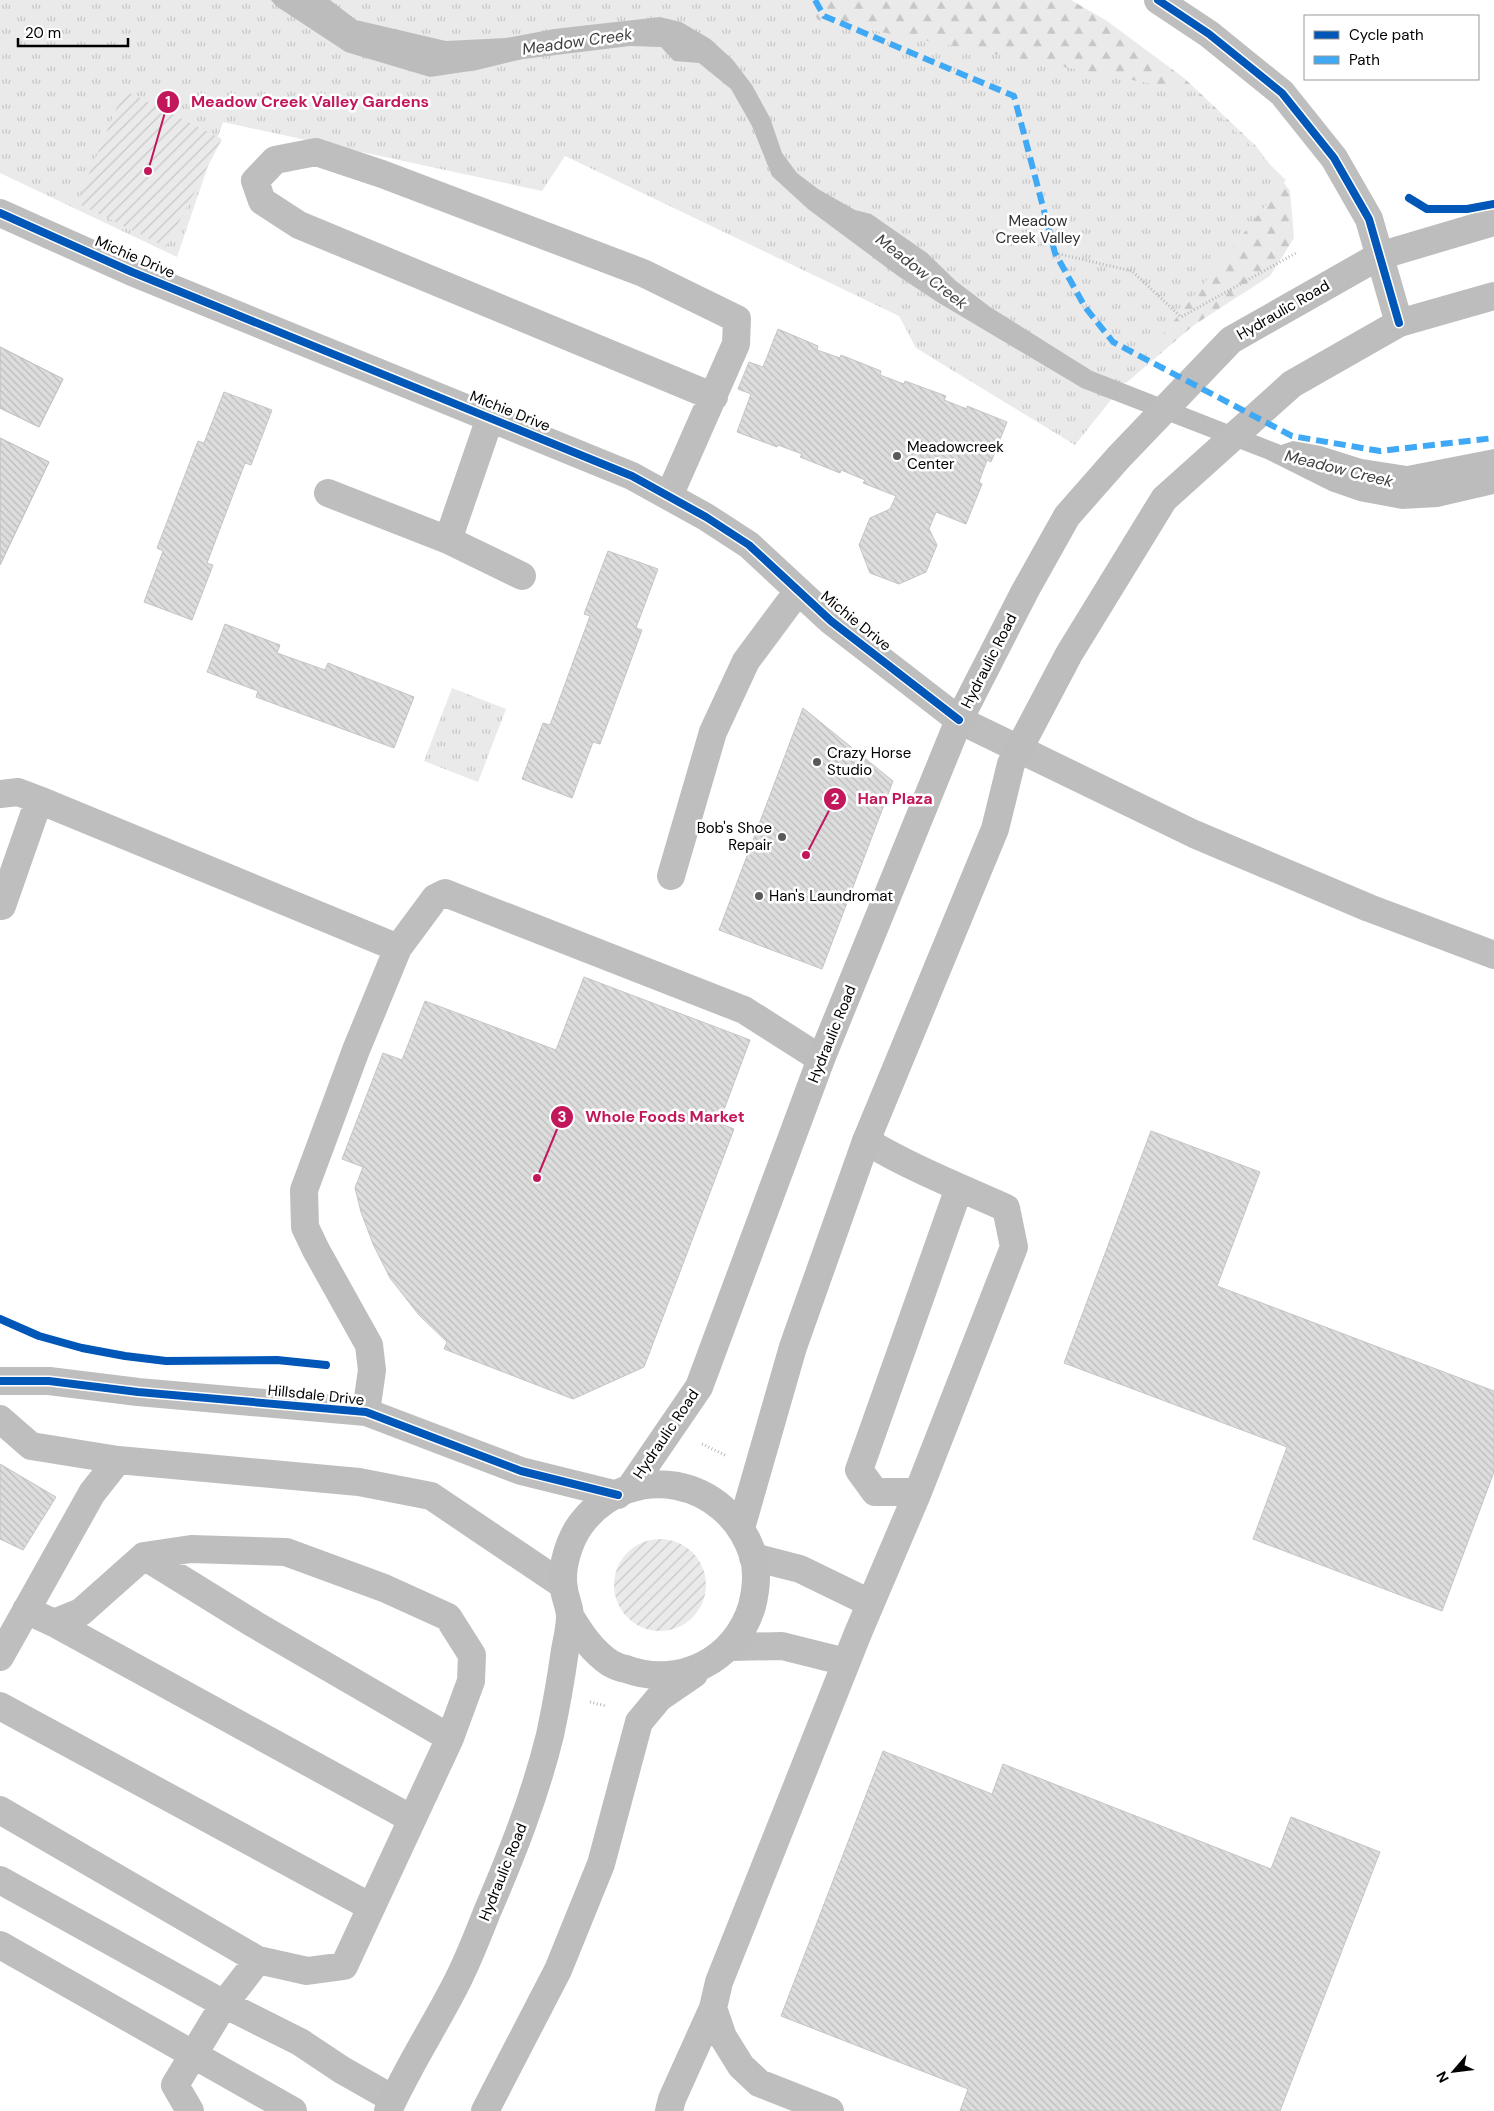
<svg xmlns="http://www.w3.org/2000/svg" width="1494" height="2111" font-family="'DM Sans',sans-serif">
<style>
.forest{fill:url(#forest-firs)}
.park{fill:url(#park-tufts)}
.garden{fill:url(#garden-furrows)}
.water{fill:#bcbcbc}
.building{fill:url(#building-back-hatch);stroke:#c5c5c5}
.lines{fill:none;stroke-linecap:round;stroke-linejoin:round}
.path{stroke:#b8b8b8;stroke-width:3;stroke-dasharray:1 2.5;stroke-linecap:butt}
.minor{stroke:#bebebe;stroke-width:28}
.major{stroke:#bdbdbd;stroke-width:28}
.quiet{stroke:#3fa9f5;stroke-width:6;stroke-dasharray:12 6;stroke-linecap:butt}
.cycleway-casing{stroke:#fff;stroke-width:11}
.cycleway{stroke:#0057b8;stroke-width:8}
.poi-dot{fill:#595959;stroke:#fff;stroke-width:2}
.labels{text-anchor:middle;stroke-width:5;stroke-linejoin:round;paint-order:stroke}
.park-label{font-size:15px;fill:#303030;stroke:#fff}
.street-label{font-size:15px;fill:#000;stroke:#fff}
.poi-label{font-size:15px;fill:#000;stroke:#fff;text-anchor:start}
.water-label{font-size:16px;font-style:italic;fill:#414141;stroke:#fff}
.leader{fill:none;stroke:#c2185b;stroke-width:2}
.callout-dot{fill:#c2185b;stroke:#fff;stroke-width:2}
.mark-label{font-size:15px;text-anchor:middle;font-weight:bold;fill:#fff}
.callout-label{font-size:16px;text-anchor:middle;font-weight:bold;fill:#c2185b;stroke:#fff;stroke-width:5;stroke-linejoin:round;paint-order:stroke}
</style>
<defs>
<pattern id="forest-firs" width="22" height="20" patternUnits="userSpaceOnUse" patternTransform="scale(1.25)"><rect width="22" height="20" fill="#eaeaea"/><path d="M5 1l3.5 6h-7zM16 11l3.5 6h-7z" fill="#c7c7c7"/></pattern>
<pattern id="park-tufts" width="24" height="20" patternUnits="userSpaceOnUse" patternTransform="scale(1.25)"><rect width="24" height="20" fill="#eaeaea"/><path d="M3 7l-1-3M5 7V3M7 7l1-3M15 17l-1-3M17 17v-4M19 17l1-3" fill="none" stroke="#c7c7c7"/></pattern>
<pattern id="garden-furrows" width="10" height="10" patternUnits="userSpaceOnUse" patternTransform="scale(1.25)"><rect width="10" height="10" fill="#eaeaea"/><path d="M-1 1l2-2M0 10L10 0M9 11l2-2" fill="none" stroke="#c7c7c7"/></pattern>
<pattern id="building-back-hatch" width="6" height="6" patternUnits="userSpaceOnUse" patternTransform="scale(1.25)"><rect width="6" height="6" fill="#ddd"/><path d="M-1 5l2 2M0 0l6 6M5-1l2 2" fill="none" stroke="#bcbcbc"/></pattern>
</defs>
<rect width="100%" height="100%" fill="#fff"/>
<path class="forest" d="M476,0H1071L1107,21L1184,78L1256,146L1290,191L1294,238L1270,276L1194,325L1126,383L1034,311Z"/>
<path class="park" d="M0,0H806L818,20L1195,92L1286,180L1075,445L916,348L899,316L565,156L542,191L223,122L177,257L0,173Z
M452,688L506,709L478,782L424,761Z"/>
<path class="garden" d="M124,90L222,139L166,247L77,203Z
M614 1585a46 46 0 1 1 92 0a46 46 0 1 1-92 0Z"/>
<path class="water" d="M271,0H330L356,20L446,41L506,38L554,29L660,17L681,22L710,39L733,60L752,85L770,118L782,153L797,173L818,189L855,210L871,214L927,253L956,281L990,307L1092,371L1281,445L1293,441L1321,446L1362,459L1407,466L1494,449V494L1438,507L1402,509L1359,501L1330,491L1266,459L1082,388L939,303L898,276L808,209L772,176L752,126L731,89L699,63L674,61L661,47L630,46L523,59L477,70L430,77L346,52L276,6Z"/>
<path class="building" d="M778,329L818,346L817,350L840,358L841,355L881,371L880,375L904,384L905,381L946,396L944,400L967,409V406L1007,422L991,462L987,460L979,482L982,484L966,524L936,512L929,529L937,545L926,572L899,584L870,573L859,545L870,518L890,509L896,496L863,483L865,480L841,470L840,473L800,457L802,454L778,445L777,447L737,432L751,394L738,389L749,362L763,367Z
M0,347L63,379L39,427L0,408Z
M0,347L63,379L39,427L0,408Z
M224,392L272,410L251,465L245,463L207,563L213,565L192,620L144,602L163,551L157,548L198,441L204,443Z
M0,438L49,462L0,565Z
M0,438L49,462L0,565Z
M608,551L658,569L636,628L642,630L600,744L593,742L572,798L522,779L543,723L550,725L590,616L584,614Z
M225,624L280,645L277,653L325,670L328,663L414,697L394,748L256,697L258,691L207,672Z
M803,708L893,781L822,969L719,930Z
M584,977L750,1040L719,1123L734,1129L644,1367L573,1399L444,1349L447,1342L419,1315L390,1278L373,1244L361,1212L355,1188L363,1167L342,1159L383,1053L402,1060L425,1001L556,1050Z
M1151,1131L1260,1172L1217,1286L1494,1391V1472L1442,1611L1253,1539L1287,1447L1064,1363Z
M0,1464L56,1497L23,1550L0,1539Z
M883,1751L992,1794L1003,1764L1271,1869L1291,1817L1380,1852L1280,2111H960L968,2089L781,2016Z"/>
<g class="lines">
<path class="path" d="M1055,253L1132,271L1181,317L1298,252
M702,1444L727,1456
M590,1702L606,1706"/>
<path class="minor" d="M1158,0L1209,34L1282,93L1334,158L1369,219L1399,323
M0,213L132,272L632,476L706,517L749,545L831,621L959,720L1194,834L1369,908L1494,955
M328,493L448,540L490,418
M669,496L736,344L737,319L643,273L382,174L316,152L275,160L255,181L262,201L299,225L714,397
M448,540L522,576
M0,794L18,792L39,800L398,948L356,1050L304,1190L305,1227L316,1250L369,1345L372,1370L366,1412
M671,876L713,732L746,661L798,591
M2,906L39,800
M398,948L435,898L445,893L744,1010L821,1059
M866,1141C911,1168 959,1187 1006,1208L1014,1247L918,1492H875L859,1470L959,1188
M0,1381H49L138,1392L366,1412L521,1471L618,1495
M0,1419L31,1446L118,1460L359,1482L431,1496L563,1585
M144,1556L254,1624L450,1738
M753,1557L800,1569L870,1603
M26,1610L54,1623L412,1819
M54,1623L81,1612L144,1556L191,1549L286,1552L384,1588L448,1617L472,1655L471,1681L450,1738L344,1966L307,1971L258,1960L224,2004L175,2085L190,2111
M730,1647L782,1646L846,1662
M0,1657L92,1493L118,1460
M0,1706L371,1907
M0,1810L258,1960
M0,1880L224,2004L300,2042L342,2070L393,2099
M0,1945L293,2111
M669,2111L672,2099L713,2008
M830,2111L759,2083L741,2066L723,2037L713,2008L719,1982L858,1633L918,1492"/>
<path class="major" d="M630,1488L699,1387L821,1059L959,720L1025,591L1067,516L1118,458L1231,340L1379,256L1494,222
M741,1528L793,1347L866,1141L995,829L1011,764L1069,654L1164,499L1292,384L1399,323L1494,296
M388,2111C408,2066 436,2024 458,1980C469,1958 478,1935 487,1912C512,1854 535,1796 550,1735C556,1707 561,1679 565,1650C567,1640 570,1627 570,1617C570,1607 565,1598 564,1589C560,1569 569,1540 581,1524C631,1458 728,1478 753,1555C758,1571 756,1590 752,1606C736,1660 679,1689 626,1669C621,1668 615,1666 610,1663C592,1651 581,1634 570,1616
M485,2111L558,1970L601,1864L639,1722L659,1698L694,1674"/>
<path class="quiet" d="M815,0L824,16L1014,96L1055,253L1085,307L1113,342L1292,436L1380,451L1494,438"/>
<defs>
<path id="cycleway" d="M1158,0L1209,34L1282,93L1334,158L1369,219L1399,323
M1409,198L1427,209H1467L1494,204
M0,213L132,272L632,476L706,517L749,545L831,621L959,720
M0,1319L39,1336L82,1348L125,1356L166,1361L277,1360L326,1365
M0,1381H49L138,1392L366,1412L521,1471L618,1495"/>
</defs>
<use href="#cycleway" class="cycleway-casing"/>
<use href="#cycleway" class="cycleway"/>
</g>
<g class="poi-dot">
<circle cx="897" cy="456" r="5"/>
<circle cx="817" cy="762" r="5"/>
<circle cx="782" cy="837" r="5"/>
<circle cx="759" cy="896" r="5"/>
</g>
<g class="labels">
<g class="park-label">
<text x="1038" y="226">Meadow<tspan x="1038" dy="17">Creek Valley</tspan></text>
</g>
<g class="street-label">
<text transform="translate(135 257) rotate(23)" y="5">Michie Drive</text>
<text transform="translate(1283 310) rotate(-30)" y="5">Hydraulic Road</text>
<text transform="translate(510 411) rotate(22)" y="5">Michie Drive</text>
<text transform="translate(856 621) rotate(39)" y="5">Michie Drive</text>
<text transform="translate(989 661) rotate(-63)" y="5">Hydraulic Road</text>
<text transform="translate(832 1034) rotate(-68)" y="5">Hydraulic Road</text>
<text transform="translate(316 1395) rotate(6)" y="5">Hillsdale Drive</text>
<text transform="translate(666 1434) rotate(-56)" y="5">Hydraulic Road</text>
<text transform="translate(503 1872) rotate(-68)" y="5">Hydraulic Road</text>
</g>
<g class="poi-label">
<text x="907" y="452">Meadowcreek<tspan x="907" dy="17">Center</tspan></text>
<text x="827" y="758">Crazy Horse<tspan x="827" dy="17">Studio</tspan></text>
<text x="772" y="833" text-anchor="end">Bob's Shoe<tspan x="772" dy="17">Repair</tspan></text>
<text x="769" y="901">Han's Laundromat</text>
</g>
<g class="water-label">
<text transform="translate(577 41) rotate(-8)" y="6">Meadow Creek</text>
<text transform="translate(922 271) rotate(38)" y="6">Meadow Creek</text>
<text transform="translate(1339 468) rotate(14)" y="6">Meadow Creek</text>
</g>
</g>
<path class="leader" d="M148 171L168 102M806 855L835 799M537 1178L562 1117"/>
<g class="callout-dot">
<circle cx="148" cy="171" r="5"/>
<circle cx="806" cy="855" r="5"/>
<circle cx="537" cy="1178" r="5"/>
<circle cx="168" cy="102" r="12"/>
<circle cx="835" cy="799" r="12"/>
<circle cx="562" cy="1117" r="12"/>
</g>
<g class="mark-label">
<text x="168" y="107">1</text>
<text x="835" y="804">2</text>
<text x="562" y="1122">3</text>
</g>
<g class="callout-label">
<text x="310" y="107">Meadow Creek Valley Gardens</text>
<text x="895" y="804">Han Plaza</text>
<text x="665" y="1122">Whole Foods Market</text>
</g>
<rect x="1304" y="15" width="175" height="65" fill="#ffffff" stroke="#999999"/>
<rect x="1314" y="31" width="25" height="8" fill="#0057b8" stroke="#999999"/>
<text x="1349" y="40" font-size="15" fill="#000000">Cycle path</text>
<rect x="1314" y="56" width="25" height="8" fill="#3fa9f5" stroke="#999999"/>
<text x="1349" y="65" font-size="15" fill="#000000">Path</text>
<g transform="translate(1454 2071) rotate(242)" stroke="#ffffff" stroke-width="4" paint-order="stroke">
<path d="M0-4L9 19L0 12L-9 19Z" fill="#000000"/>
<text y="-8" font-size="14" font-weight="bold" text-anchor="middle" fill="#000000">N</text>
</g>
<path d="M18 38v8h110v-8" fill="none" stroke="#000000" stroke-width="2.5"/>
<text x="25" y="38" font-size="15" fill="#000000" stroke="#ffffff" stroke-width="4" paint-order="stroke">20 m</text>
</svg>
